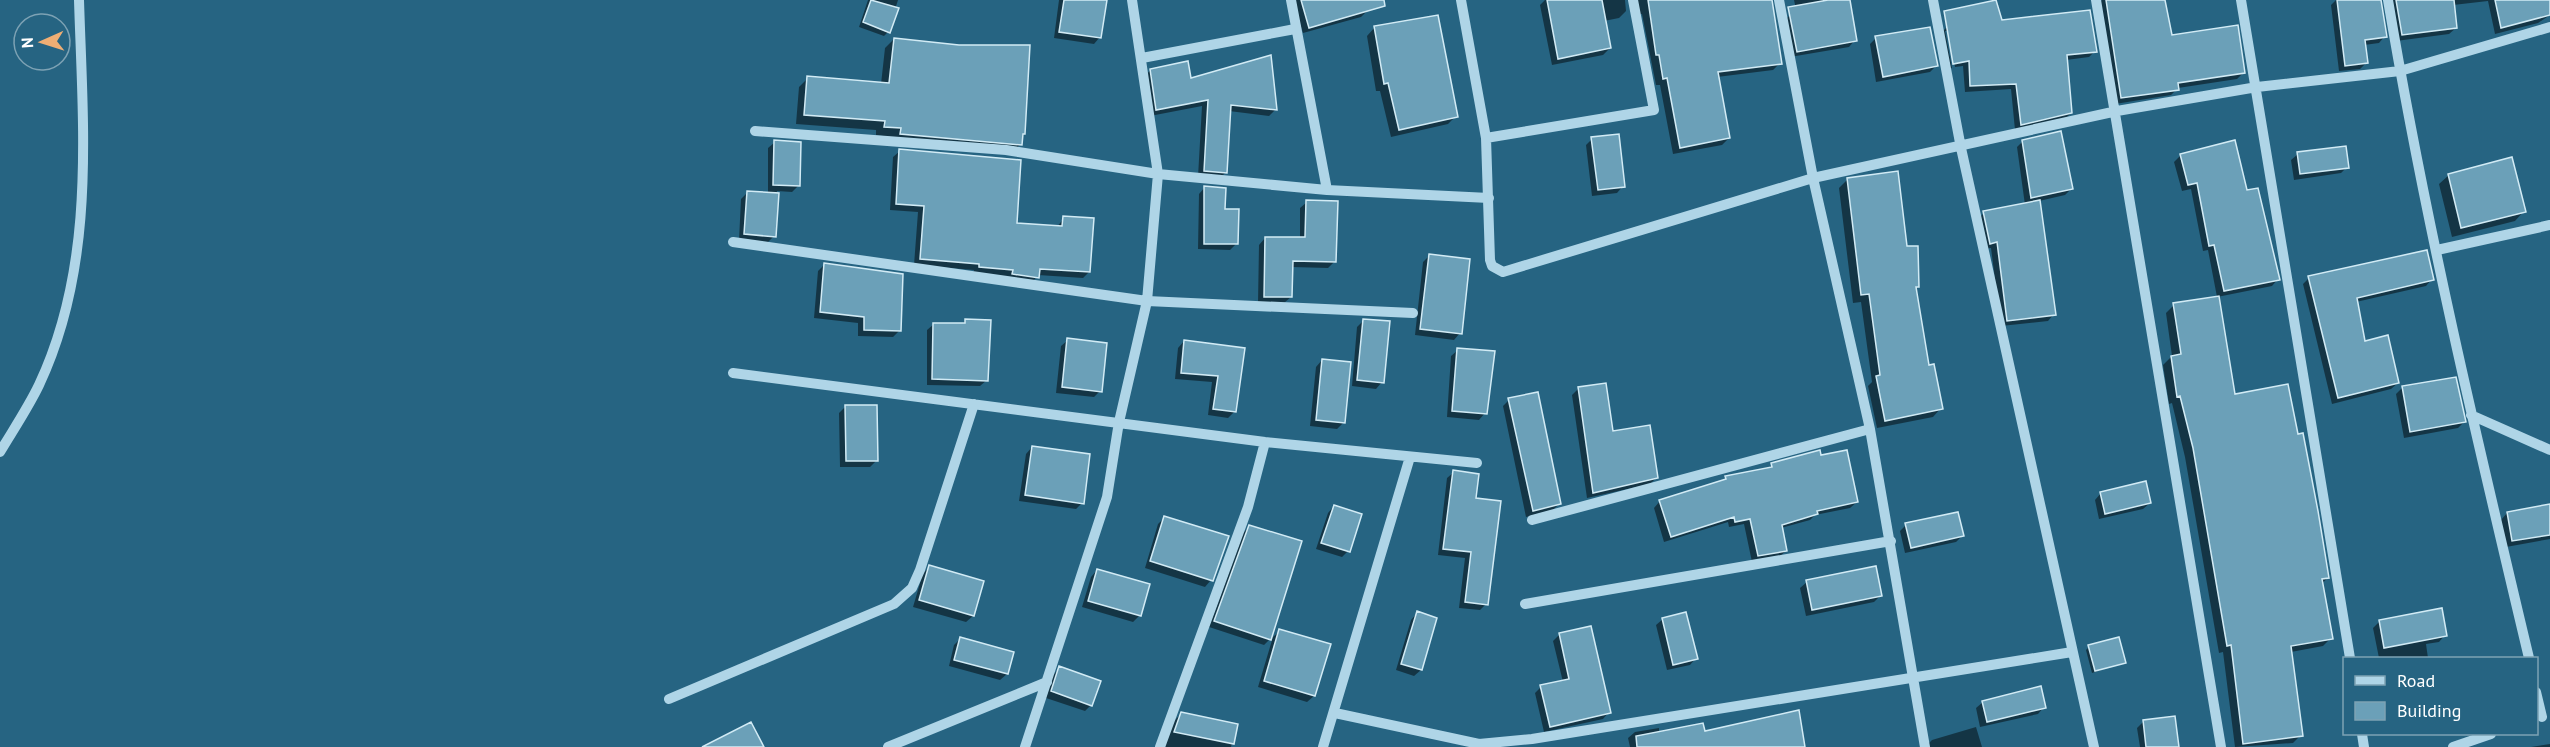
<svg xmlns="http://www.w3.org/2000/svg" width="2550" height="747" font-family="'PT Sans',sans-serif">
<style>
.shadow{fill:#0007}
.building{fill:#6ba0b8;stroke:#d2ebf5;stroke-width:1.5}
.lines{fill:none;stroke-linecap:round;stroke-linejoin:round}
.minor{stroke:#afd5e7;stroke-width:10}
</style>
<rect width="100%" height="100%" fill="#266482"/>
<path class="shadow" d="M868,0H898L888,32L884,36L859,27Z
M1059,0H1105L1100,37L1094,44L1054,38Z
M1293,0H1365L1368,10L1361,17L1303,33Z
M1545,0H1625L1626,11L1619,18L1604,21L1610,48L1603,55L1552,65L1540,5Z
M1627,0H1757L1780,63L1773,70L1717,77L1729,138L1722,145L1673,154L1660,85H1656L1642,14L1636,15L1632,1Z
M1794,0H1848L1855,40L1849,47L1790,57L1784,21L1790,15L1797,14Z
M2102,0H2163L2171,36L2243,73L2237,79L2178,88L2171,95L2115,104L2099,3Z
M2336,0H2379L2385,36L2379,43L2364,45L2366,63L2360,69L2339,71L2331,5Z
M2385,0H2550V15L2538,23L2495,34L2488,1L2453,5L2456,28L2449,34L2396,41Z
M2089,12L2095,51L2089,57L2066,60L2071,113L2065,119L2015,130L2011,89L1965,92L1963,66L1955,67L1948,31H1945L1952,68L1947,69L1940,34L1946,28Z
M1375,27L1456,116L1448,124L1391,137L1380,91H1376L1367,36Z
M1876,38L1936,66L1930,72L1876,82L1870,44Z
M894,39L1024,133L1021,144L1011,153L876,135V130L796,124L799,87L808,78L881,84L885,48Z
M1270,56L1275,110L1269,116L1229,111L1226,172L1219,179L1198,177L1202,106L1150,116L1144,76L1151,70L1190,80Z
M1592,139L1623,186L1617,193L1592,196L1586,145Z
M2023,141L2071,189L2065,195L2039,201L2054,314L2048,321L2001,326L1991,248L1984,249L1978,219L1984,213L2025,205L2017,147Z
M775,142L799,185L792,192L777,191L774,236L768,242L739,240L741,199L748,192L768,194V148Z
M900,151L1016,224L1057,227L1064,218L1089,272L1083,278L1038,275L1031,284L973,273L974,270L914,265L918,212L890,210L893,157Z
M2298,154L2347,167L2341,173L2294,180L2291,160Z
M2181,155L2246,192L2278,279L2272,286L2217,297L2208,250L2203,251L2191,189L2182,191L2174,162Z
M2449,175L2524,211L2515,221L2452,237L2439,184Z
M1847,180L1905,247L1918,286L1915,289L1928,367L1941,408L1933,417L1877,428L1868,386L1872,382L1861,302L1853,303L1839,188Z
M1205,187L1224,210L1237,243L1230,250L1198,249L1199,194Z
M1307,202L1335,261L1328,268L1291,267V297L1284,303H1258L1259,245L1265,238H1300V208Z
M1430,255L1460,333L1454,340L1415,335L1423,262Z
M825,264L900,330L893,337L858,336V323L814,318L818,271Z
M2309,278L2432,279L2426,286L2356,302L2364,343L2398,383L2391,389L2332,404L2303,284Z
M2174,305L2234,396L2328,578L2321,584L2331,638L2323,646L2291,652L2301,735L2293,743L2235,747L2223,652L2219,653L2185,457L2172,403L2169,404L2163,365L2172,356L2166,313Z
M966,320L987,380L980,386L927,385V330L934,324H962Z
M1364,320L1382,382L1376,389L1352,386L1357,327Z
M1068,340L1100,391L1094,397L1056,393L1061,346Z
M1184,341L1243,349L1235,411L1228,418L1208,415L1212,382L1175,379L1178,348Z
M1458,350L1485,413L1479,420L1447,417L1451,356Z
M1322,360L1343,423L1337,429L1310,426L1316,367Z
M2402,388L2464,422L2458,428L2404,438L2396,394Z
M1578,389L1611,432L1657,477L1650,484L1587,498L1572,395Z
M1509,400L1559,504L1553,510L1526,517L1503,406Z
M845,407L877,460L870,467H840L839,413Z
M1032,447L1082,503L1076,509L1019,501L1026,454Z
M1819,457L1857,502L1850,508L1815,515L1810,520L1781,528L1786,551L1779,557L1752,562L1744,524L1729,527L1728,522L1664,542L1654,508L1660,501L1722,482L1726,478L1767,470L1772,465Z
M1454,472L1474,499L1486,604L1480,610L1459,608L1465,558L1438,555L1447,478Z
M2101,493L2150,503L2143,509L2099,519L2095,500Z
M2550,505V539L2506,547L2501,520L2507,513Z
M1334,506L1348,551L1342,557L1316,549L1328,513Z
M1165,517L1211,580L1205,587L1145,568L1158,524Z
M1906,525L1962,536L1956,542L1905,553L1900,531Z
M1250,526L1270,639L1264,645L1209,627L1243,533Z
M930,567L982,582L973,616L966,622L913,607L923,573Z
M1097,570L1149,585L1139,616L1133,622L1082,607L1091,577Z
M1807,582L1880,596L1874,602L1806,616L1800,588Z
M1417,613L1421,670L1414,676L1396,670L1411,620Z
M1663,619L1696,658L1690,665L1667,670L1656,625Z
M2379,622L2445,635L2439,642L2426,644L2428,658H2379L2373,628Z
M1280,631L1314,696L1307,702L1258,687L1273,637Z
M1560,634L1609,712L1603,719L1544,732L1535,693L1541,687L1563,682L1553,641Z
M961,638L1007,674L1000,680L949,666L954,645Z
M2089,647L2124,662L2092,673L2086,650Z
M1060,668L1091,705L1085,711L1046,698L1053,675Z
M1983,702L2044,707L2038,714L1980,727L1976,708Z
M1181,714L1236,725L1231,747H1165L1173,722Z
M2143,722L2178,747H2140L2137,728Z
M1976,727L1982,747H1925L1932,740Z
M1659,728V733H1704L1804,747H1630L1628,738L1635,732Z
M2550,744V747H2531Z"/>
<path class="building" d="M871,0L899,8L890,33L863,22Z
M1064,0H1107L1101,38L1059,32Z
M1301,0H1384L1385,6L1309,28Z
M1547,0H1602L1611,48L1558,59Z
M1648,0H1772L1782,64L1718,72L1730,138L1680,148L1667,78L1663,79L1659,55H1656Z
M1828,0H1850L1857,41L1797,52L1788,7Z
M1996,0L2002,20L2090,10L2097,52L2067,55L2072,113L2021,125L2016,84L1970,86L1969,61L1953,64L1944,11Z
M2106,0H2165L2172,35L2238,25L2245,73L2178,83L2179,90L2121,98Z
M2337,0H2381L2387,37L2365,40L2368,63L2345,66Z
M2396,0H2454L2457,28L2402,35Z
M2495,0H2550V15L2501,28Z
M1438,15L1458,117L1399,130L1388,83L1384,84L1374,26Z
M1930,27L1938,66L1883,77L1875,36Z
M894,38L959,45H1030L1025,134H1023L1022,145L900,134L901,128L884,127L885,121L804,115L807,76L889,83Z
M1271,55L1277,110L1231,105L1227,173L1204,171L1208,100L1156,110L1150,69L1188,61L1191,78Z
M2061,131L2073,189L2031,198L2022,140Z
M1619,134L1625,187L1598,190L1591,137Z
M774,140L801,142L800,186L773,185Z
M2235,140L2247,190L2258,188L2280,280L2224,291L2214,245L2209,246L2197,183L2188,185L2180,154Z
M2346,146L2349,168L2300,174L2297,152Z
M899,149L1021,160L1017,223L1062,226L1063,216L1094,218L1090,272L1040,269L1039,278L1012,274L1013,270L979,267V264L920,259L924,206L896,204Z
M2512,157L2526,212L2461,228L2448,174Z
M1898,171L1907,246H1918L1919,287H1916L1929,365L1934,364L1943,409L1885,421L1876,376L1880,375L1869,294L1861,295L1847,178Z
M1204,186L1226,188L1225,209H1239L1238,244H1204Z
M747,191L779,193L776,237L744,234Z
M1306,200L1338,201L1336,262L1293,261L1292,297H1264L1265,237H1305Z
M2040,200L2056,315L2007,321L1997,242L1990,244L1983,211Z
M2427,250L2434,280L2357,298L2365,341L2388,335L2399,383L2338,398L2308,276Z
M1429,254L1470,259L1462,334L1420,329Z
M824,263L903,274L901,331L864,330V317L820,312Z
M2219,296L2235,394L2288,384L2298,434L2303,433L2318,511L2329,578L2322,579L2333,639L2291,646L2303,736L2243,744L2231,645L2227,646L2193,448L2180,396L2177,397L2171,356L2181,354L2173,303Z
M965,319L991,320L988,381L932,379L933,323H965Z
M1363,319L1390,321L1384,383L1357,380Z
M1067,338L1107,343L1102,392L1062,387Z
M1184,340L1245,348L1236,412L1213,409L1218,376L1181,373Z
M1457,348L1495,351L1487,414L1452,411Z
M1322,359L1351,362L1345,423L1316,420Z
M2456,377L2466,422L2410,432L2402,386Z
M1606,383L1613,431L1650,425L1658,478L1593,493L1578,387Z
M1538,392L1561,504L1533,511L1508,398Z
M845,405H877L878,461H846Z
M1032,446L1090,454L1084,504L1025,495Z
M1820,450L1821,455L1847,450L1858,502L1817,511L1818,514L1782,525L1787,551L1758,556L1750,519L1735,522L1734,517L1671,537L1659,500L1726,479L1725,476L1772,467L1771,463Z
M1453,470L1479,474L1476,498L1501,501L1488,605L1465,602L1471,552L1443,549Z
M2146,481L2151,503L2105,514L2100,492Z
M2550,504V535L2512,541L2507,512Z
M1334,505L1362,514L1350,552L1321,543Z
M1958,512L1964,536L1911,548L1905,523Z
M1164,516L1229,536L1213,581L1150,561Z
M1249,525L1302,541L1271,640L1214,621Z
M929,565L984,581L974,616L919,600Z
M1876,566L1882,596L1812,610L1806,580Z
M1097,569L1150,584L1141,616L1088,601Z
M2442,608L2447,636L2384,648L2379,620Z
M1417,611L1437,618L1422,670L1401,664Z
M1686,612L1698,659L1673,665L1662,618Z
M1591,626L1611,713L1550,727L1540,685L1569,679L1559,633Z
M1279,629L1331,644L1315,696L1264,681Z
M960,637L1014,652L1008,674L954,660Z
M2119,637L2126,663L2095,671L2088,645Z
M1059,666L1101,681L1092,706L1051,691Z
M2041,686L2046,708L1987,722L1982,701Z
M1799,710L1805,747H1637L1636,736L1703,723L1705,731Z
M1181,712L1238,724L1234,744L1174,732Z
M2175,716L2179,747H2146L2143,720Z
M751,722L764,747H702Z"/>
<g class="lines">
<path class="minor" d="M1291,0L1327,190
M1461,0L1486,138L1490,260L1492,266L1503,272L1813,178L2117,111L2257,87L2400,71L2550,27
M1779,0L1813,178L1870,429L1925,747
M1933,0L1961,148L2094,747
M2096,0L2221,747
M2241,0L2350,658
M2388,0C2425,221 2477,440 2529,658
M1142,58L1295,29
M755,131L1006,150L1158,174L1327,190L1489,198
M1486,138L1654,110L1633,0
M733,242L1147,301L1413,313
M2437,250L2550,225
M733,373L1265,442L1477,463
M2471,415L2550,450
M0,452C13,430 28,408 39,385C96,264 83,130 79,0
M1532,520L1870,429
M1525,604L1891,541
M2536,692L2542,717
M669,699L894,604L912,588L920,570L974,404
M1335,713L1479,744L1532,739L2072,652
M2362,734L2364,747
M888,747L1047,682
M1025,747L1107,497L1119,422L1147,301L1158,174L1132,0
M1160,747L1248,507L1265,442
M1323,747L1410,457
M2453,747L2491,734"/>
</g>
<rect x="2343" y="657" width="195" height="78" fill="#266482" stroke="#7da2b4" stroke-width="1.5"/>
<rect x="2355" y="676" width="30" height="9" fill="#afd5e7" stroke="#7da2b4" stroke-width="1.5"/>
<text x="2397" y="687" font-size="18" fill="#ffffff">Road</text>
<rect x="2355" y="702" width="30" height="18" fill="#6ba0b8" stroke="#7da2b4" stroke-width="1.5"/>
<text x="2397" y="717" font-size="18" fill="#ffffff">Building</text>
<g transform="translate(42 42) rotate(267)"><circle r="28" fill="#266482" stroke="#7da2b4" stroke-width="1.5"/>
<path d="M0-4.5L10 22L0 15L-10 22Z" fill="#efae74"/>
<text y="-9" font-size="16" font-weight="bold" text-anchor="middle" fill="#ffffff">N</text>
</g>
</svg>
